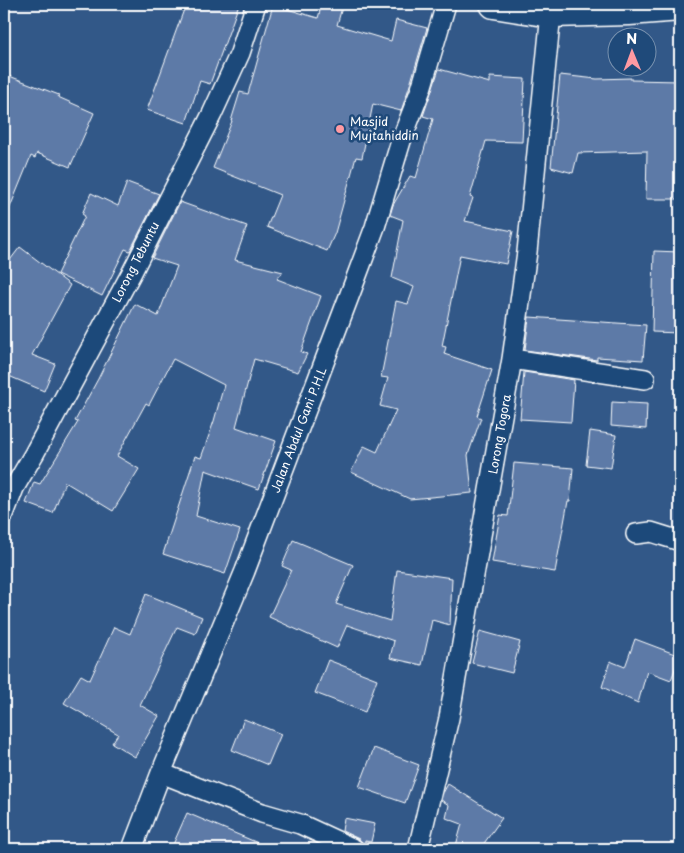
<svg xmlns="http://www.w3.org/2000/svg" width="684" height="853" font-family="'Playpen Sans',sans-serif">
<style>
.building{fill:#5d7aa7;stroke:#fff}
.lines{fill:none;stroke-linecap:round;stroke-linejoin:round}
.street-casing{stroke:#fff;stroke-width:22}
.highway-casing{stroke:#fff;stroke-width:31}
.street{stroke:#1f4a7a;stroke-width:19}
.highway{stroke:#1f4a7a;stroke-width:28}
.poi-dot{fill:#ff9aa2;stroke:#1f4a7a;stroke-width:2}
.labels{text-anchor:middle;stroke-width:5;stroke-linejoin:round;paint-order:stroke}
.poi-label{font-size:12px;fill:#fff;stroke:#1f4a7a;text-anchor:start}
.street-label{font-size:12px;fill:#fff;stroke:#1f4a7a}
</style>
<rect width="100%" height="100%" fill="#325888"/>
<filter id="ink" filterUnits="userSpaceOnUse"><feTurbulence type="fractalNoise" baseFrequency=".02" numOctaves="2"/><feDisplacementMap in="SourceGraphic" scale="10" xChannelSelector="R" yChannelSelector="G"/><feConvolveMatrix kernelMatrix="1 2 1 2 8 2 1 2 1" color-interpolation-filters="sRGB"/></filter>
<g filter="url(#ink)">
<path class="building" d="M186,4H239L210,84L200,81L186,123L147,110Z
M322,4H343L337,25L391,41L396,20L427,28L410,85L401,111L373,104L362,158L356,157L335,233L327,251L267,227L280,195L213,168L232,121H231L240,92L248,94L273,5L318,18Z
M439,69L490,83V77L525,79L522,142L486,141L470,197L473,198L465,221L513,231L506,264L460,255L442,346L446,347L444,354L492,370L477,416L481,418L468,455L472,493L410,499L351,472L364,446L377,452L396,410L380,406L388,378L381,377L396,301L408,304L414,287L392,278L403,220L390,215L393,205L410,176L416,178L433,119L423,116Z
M4,74L59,95L58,97L94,113L70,167L37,153L35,158L31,156L4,222Z
M560,75L597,79L631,78V80L680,81V199H646L647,151L578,153L573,173L551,167Z
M127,182L159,194L130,251L125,249L102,296L57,274L85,216L82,214L91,193L118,206Z
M180,202L247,226L235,260L283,272L277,279L321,296L301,352L307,354L298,372L254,359L236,427L276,441L259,489L205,470L196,516L240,530L225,574L163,554L195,456L201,458L214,421L224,385L173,359L149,405L146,403L117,456L139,469L113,511L65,482L53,513L26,503L34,482L40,484L78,422L75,421L98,379L135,304L158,316L177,266L152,258Z
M20,247L70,285L32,355L55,364L44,391L4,374V268Z
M654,251L680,252V333L652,332Z
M529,317L646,325L643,360L597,357V360L525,350Z
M524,372L574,380L571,422L520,419Z
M612,402L647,404L646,429L611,426Z
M590,431L616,435L611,468L586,465Z
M514,463L573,468L570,501H568L555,572L492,562L500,515L508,516Z
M293,540L353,565L336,604L390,621L397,570L452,578L450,625L432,620L422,665L390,658L394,641L347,625L337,648L269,617L291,570L282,566Z
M146,594L202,617L195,634L177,627L140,705L159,716L135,757L112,743L118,734L64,703L81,675L90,680L114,627L130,634Z
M480,631L520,642L512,673L472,663Z
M635,639L680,656L671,680L647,671L638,703L602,687L610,661L625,667Z
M328,660L377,679L365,712L315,693Z
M244,719L281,734L268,765L232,750Z
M374,748L419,765L405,803L359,787Z
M448,784L502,818L480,849H455L462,824L446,818L449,805L441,800L443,793Z
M187,813L272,849H171Z
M344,818L375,824L371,842L365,841L364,846L359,839L342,831Z"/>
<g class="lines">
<defs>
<path id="street" d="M512,359L645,379
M4,514L14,488L34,454L132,272L212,114L240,53L256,4
M636,534L651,532L680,541
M161,773L262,813L300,824L354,849
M132,849L161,773L245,571L353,286L375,227L401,141L421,89L446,4
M418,849L449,718L512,359L527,252L551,13"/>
<path id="highway" d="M494,4L551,13L629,11L680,7"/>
</defs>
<use href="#street" class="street-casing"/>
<use href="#highway" class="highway-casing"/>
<use href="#street" class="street"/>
<use href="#highway" class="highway"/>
</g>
</g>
<circle class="poi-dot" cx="340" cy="129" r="5"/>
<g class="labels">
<g class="poi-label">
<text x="350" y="126">Masjid<tspan x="350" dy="14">Mujtahiddin</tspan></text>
</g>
<g class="street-label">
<text transform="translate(136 262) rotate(-63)" y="4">Lorong Tebuntu</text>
<text transform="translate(299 430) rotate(-69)" y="4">Jalan Abdul Gani P.H.L</text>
<text transform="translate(500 434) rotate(-80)" y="4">Lorong Togora</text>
</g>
</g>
<rect width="684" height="853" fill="none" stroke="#1f4a7a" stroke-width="20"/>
<rect x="10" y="10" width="664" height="833" fill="none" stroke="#fff" stroke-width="2" filter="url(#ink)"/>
<g transform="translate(632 52) rotate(359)"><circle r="24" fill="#1f4a7a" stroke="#7992af"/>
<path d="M0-4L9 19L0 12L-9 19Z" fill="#ff9aa2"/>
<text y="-8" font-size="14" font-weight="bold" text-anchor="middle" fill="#ffffff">N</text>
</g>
</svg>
